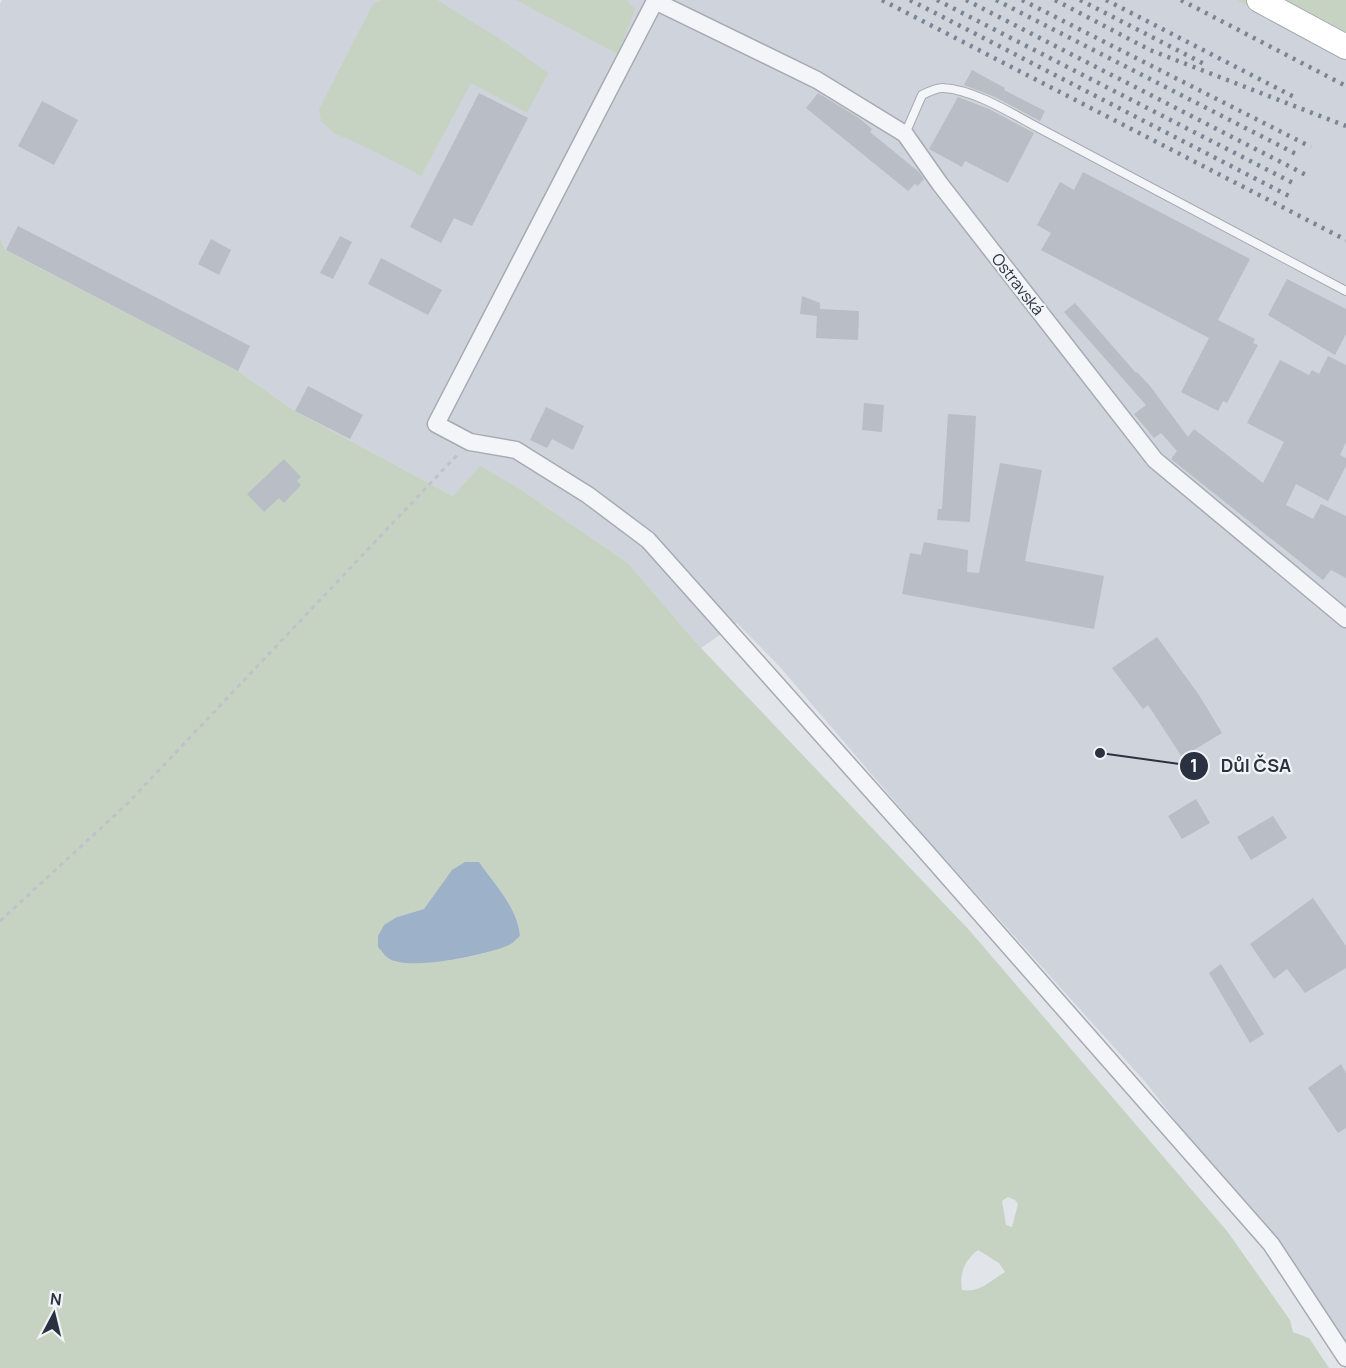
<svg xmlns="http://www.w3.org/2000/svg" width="1346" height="1368" font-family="Manrope,sans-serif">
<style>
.built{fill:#cfd3db}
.green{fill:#c7d3c2;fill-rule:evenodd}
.water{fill:#9db2c8}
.building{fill:#b8bdc6}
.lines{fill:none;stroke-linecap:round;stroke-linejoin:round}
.lane-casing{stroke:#a6abb3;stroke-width:10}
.street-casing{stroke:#a6abb3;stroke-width:19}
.secondary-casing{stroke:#a6abb3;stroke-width:26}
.path{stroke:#bfc2c8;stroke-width:3;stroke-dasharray:4.5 4.5;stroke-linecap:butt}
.lane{stroke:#f4f5f8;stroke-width:8}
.street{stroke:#f4f5f8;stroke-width:16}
.secondary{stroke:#fff;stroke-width:24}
.rail{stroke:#7b8493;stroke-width:4.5;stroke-dasharray:3 6;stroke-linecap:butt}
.labels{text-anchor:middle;stroke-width:4.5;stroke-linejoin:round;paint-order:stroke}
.street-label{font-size:16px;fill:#2a3241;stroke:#f1f3f7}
.leader{fill:none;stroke:#2a3241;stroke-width:2}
.callout-dot{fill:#2a3241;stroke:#f1f3f7;stroke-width:2}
.mark-label{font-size:18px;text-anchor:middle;font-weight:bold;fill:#fff}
.callout-label{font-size:18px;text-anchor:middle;font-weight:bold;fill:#2a3241;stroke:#f1f3f7;stroke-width:4.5;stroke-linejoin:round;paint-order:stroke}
</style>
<rect width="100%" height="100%" fill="#e1e4e9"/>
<path class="built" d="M2,0H1236L1346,60V1358L1271,1244L1147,1084L927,839L780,667L737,623L701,648L628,563L520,489L480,467L453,496L295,411L238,371L5,250L0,238V4Z"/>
<path class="green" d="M382,0H437L503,41L548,73L527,113L471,83L421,176L374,151L334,133L321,121L319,109L373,4Z
M516,0H626L635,9L618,54Z
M1236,0H1346V60Z
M0,238L5,250L238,371L295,411L453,496L480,466L520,489L628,563L701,648L970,931L1227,1231L1290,1320L1293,1332L1309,1338L1329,1368H0ZM479,862C495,884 518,908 520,936C494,957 437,964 404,962L397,917L424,909ZM1008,1197L1015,1200L1018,1204L1012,1227L1006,1225L1002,1201ZM978,1250L999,1263L1005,1272C990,1281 980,1293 962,1290C959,1273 965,1260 978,1250Z"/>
<path class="water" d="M465,862H479C495,884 518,909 520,936C516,939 513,943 509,945C486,955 408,972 388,958C384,955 381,950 378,947V936L384,925L397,917L424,909L452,870Z"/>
<path class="building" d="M972,70L1005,88L1004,90L1045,111L1040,121L995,97L964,85Z
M479,93L528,118L472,226L454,218L441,243L410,227Z
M818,93L859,118L872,129L870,132L919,172L924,179L918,186L915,184L908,191L806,108Z
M958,97L989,109L1034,133L1008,183L965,161L962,167L929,149Z
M42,101L78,120L54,165L18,146Z
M1083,172L1250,259L1218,320L1255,339L1253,343L1258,345L1227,403L1223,401L1218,411L1181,392L1209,338L1041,250L1051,233L1037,225L1060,182L1074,190Z
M18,226L250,346L238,371L6,250Z
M340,236L352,242L333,279L320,273Z
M211,239L231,250L219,275L198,264Z
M381,258L442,290L428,315L368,284Z
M1287,279L1346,309V334L1335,355L1268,315Z
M802,296L820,303V309L859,311L858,340L816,338L817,316L800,314Z
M1075,303L1136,373L1137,372L1150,386L1188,437L1194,429L1263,483L1284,442L1247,423L1280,360L1309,375L1312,370L1319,374L1328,356L1346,365V442L1340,455L1346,458V466L1328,501L1296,484L1286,505L1313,519L1321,504L1346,516V578L1331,570L1323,580L1171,459L1177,451L1161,433L1154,438L1134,414L1146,405L1064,312Z
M308,386L363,415L350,439L295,411Z
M864,403L884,405L882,432L862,430Z
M546,407L584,426L573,450L552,439L547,448L530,440Z
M948,414L976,416L970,522L937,520L938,509H942Z
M284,459L301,477L297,481L301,485L284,503L279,498L264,512L247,494Z
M1000,463L1042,470L1025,561L1104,576L1094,629L902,594L910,553L921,555L924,542L968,550L967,572L979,573Z
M1157,637L1199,695L1222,733L1182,757L1148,705L1143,709L1112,668Z
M1196,799L1210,823L1182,839L1168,816Z
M1273,816L1287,838L1251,860L1237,837Z
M1313,898L1346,946V968L1305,993L1287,969L1274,979L1250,944Z
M1221,964L1264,1034L1250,1043L1209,973Z
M1341,1064L1346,1073V1128L1338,1133L1308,1088Z"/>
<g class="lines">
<defs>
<path id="lane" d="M905,134L922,95C928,92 937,87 944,88C974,90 1011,113 1037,127L1346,291"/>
<path id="street" d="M1346,619L1155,460L940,184L905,134L817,80L655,1L436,424L470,442L516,450L588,495L648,540L920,845L1271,1244L1346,1358"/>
<path id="secondary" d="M1259,0L1346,47"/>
</defs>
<use href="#lane" class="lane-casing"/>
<use href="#street" class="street-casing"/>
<use href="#secondary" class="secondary-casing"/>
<path class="path" d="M0,921L127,804L459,453"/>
<use href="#lane" class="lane"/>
<use href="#street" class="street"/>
<use href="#secondary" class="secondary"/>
<path class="rail" d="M882,0L1346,240
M910,0L1289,196
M937,0L1295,184
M966,0L1308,176
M996,0L1298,155
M1022,0L1311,147
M1055,0L1150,50L1346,126
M1080,0L1208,66
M1106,0L1298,99
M1181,0L1346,86"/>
</g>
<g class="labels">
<g class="street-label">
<text transform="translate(1018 284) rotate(52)" y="6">Ostravská</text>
</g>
</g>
<path class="leader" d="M1100 753L1194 766"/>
<g class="callout-dot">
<circle cx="1100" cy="753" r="6"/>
<circle cx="1194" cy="766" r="15"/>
</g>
<g class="mark-label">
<text x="1194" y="772">1</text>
</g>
<g class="callout-label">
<text x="1256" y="772">Důl ČSA</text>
</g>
<g transform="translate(54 1314) rotate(7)" stroke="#f1f3f7" stroke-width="4.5" paint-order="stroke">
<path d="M0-4.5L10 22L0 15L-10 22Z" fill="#2a3241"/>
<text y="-9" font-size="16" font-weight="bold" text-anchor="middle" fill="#2a3241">N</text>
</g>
</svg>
